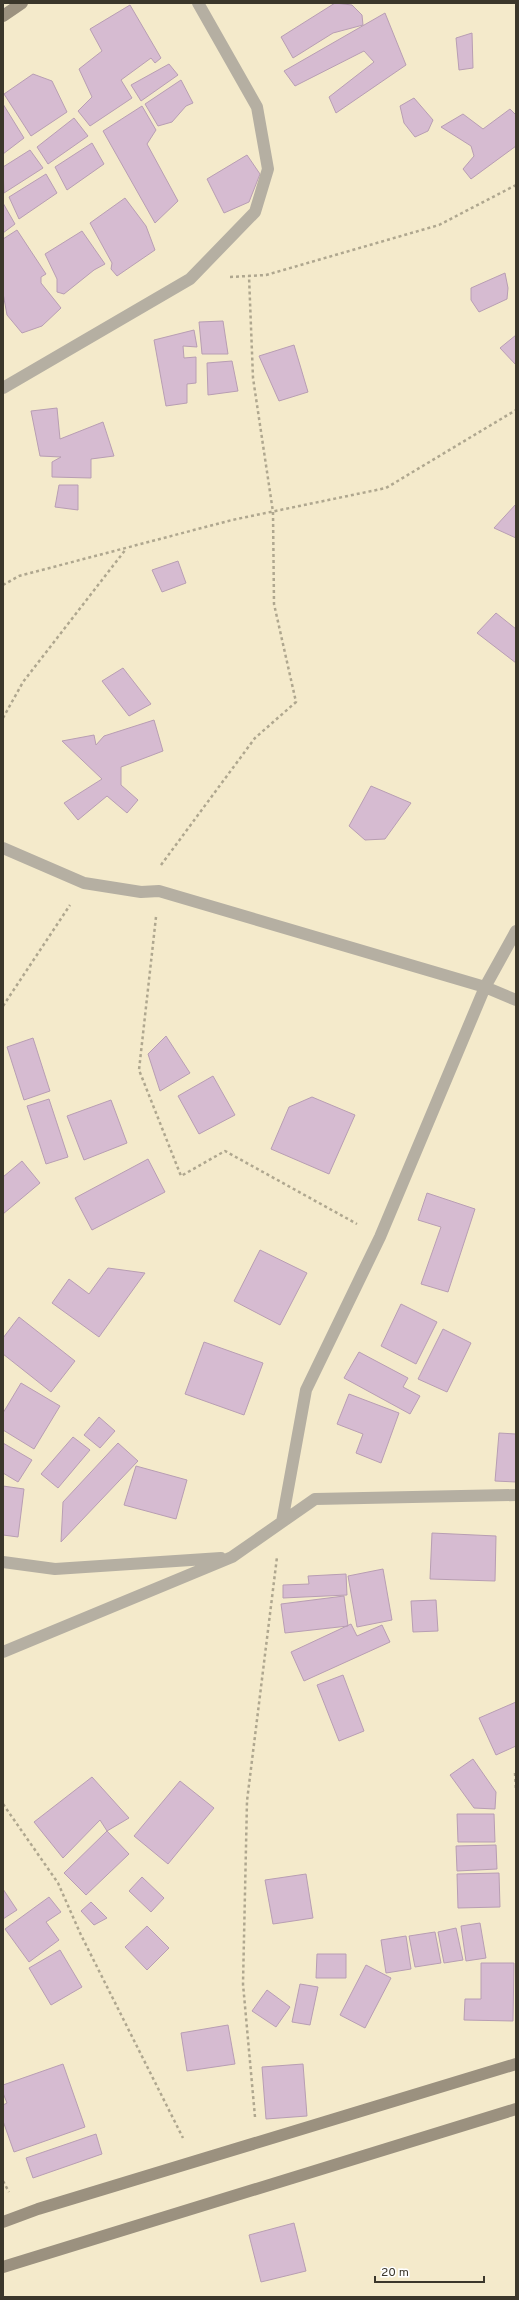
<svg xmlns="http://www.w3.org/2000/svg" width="519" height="2300" font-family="Overpass,sans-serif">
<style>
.building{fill:#d6bbd1;stroke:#b89eb3}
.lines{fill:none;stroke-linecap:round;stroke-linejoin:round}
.path{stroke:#afa78f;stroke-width:2.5;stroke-dasharray:3 3;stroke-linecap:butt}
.street{stroke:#b5afa2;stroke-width:12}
.secondary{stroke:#9b917f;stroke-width:12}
</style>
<rect width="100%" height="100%" fill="#f4eacb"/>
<path class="building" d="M335,3L352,5L362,15L363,25L333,33L293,58L281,37Z
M130,5L161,58L155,63L151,58L121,80L132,98L90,126L78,111L92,97L79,69L102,51L90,29Z
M385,13L406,65L336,113L329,97L374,62L364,51L295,86L284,71Z
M472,33L473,68L459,70L456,38Z
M169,64L178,75L141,101L131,85Z
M33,74L52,81L67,112L31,136L4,94Z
M181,80L193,103L186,106L172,122L158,126L145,104Z
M414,98L433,120L428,131L415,137L404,123L400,106Z
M3,104L24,138L3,154Z
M142,106L156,130L147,144L178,201L155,223L103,131Z
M510,109L516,115V146L471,179L463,169L474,156L471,146L441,127L463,114L483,129Z
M74,118L88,136L48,164L37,147Z
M92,143L104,164L67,190L55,167Z
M30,150L43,168L4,193L3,167Z
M247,155L260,174L249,202L224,213L207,179Z
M46,174L57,193L19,219L9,197Z
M125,198L146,226L155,250L117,276L111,269L112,263L90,223Z
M3,203L15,224L3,233Z
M17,230L46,274L41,277V283L61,308L42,326L22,333L7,315L3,293V239Z
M82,231L105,264L94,270L64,294L57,292V279L45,254Z
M505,273L508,288L507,299L479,312L471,300V288Z
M223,321L228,354H202L199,322Z
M194,330L197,347L183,346L184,358L196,357V383L187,384V403L166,406L154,340Z
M516,335V365L500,348Z
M294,345L308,392L279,401L259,356Z
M232,361L238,391L208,395L207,363Z
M57,408L60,439L103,422L114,456L91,459V478L52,477V462L61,457L40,456L31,411Z
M59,485H78V510L55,507Z
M516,504V538L494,528Z
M178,561L186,583L162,592L152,570Z
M496,613L516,629V663L477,633Z
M123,668L151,704L129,716L102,681Z
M154,720L163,751L121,767V785L138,800L127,813L107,796L78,820L64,803L102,779L62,741L94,735L96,745L104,736Z
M371,786L411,803L385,839L365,840L349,826Z
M166,1036L190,1073L160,1091L148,1054Z
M33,1038L50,1091L24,1100L7,1047Z
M213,1076L235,1115L199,1134L178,1096Z
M312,1097L355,1115L329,1174L271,1149L289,1107Z
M49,1099L68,1157L46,1164L27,1106Z
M111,1100L127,1143L84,1160L67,1116Z
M148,1159L165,1192L92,1230L75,1198Z
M22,1161L40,1183L3,1214V1177Z
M427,1193L475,1209L448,1292L421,1284L441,1227L418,1220Z
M260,1250L307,1273L280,1325L234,1301Z
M108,1268L145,1273L99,1337L52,1303L69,1279L89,1294Z
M401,1304L437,1322L416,1364L381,1346Z
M19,1317L75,1361L51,1392L3,1354V1338Z
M443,1329L471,1343L447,1392L418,1379Z
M204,1342L263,1363L244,1415L185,1394Z
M359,1352L408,1378L403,1387L420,1396L410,1414L344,1378Z
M21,1383L60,1406L34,1449L3,1430V1413Z
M349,1394L399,1413L381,1463L356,1453L363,1434L337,1424Z
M99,1417L115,1431L100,1448L84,1435Z
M499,1433L516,1434V1482L495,1481Z
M73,1437L90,1450L58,1488L41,1474Z
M3,1443L32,1460L18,1482L3,1473Z
M118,1443L138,1461L61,1542L63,1502Z
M136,1466L187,1480L176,1519L124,1505Z
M3,1486L24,1489L18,1537L3,1535Z
M432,1533L496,1536L495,1581L430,1579Z
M383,1569L392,1620L357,1627L348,1576Z
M346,1574L347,1595L283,1598V1585L309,1584L308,1576Z
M344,1596L348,1626L285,1633L281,1604Z
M436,1600L438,1631L413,1632L411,1601Z
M351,1624L357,1636L382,1625L390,1642L304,1681L291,1652Z
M343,1675L364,1731L339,1741L317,1685Z
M516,1702V1746L496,1755L479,1718Z
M473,1759L496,1792L495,1809L474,1808L450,1775Z
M92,1777L129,1818L107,1831L100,1820L63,1858L34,1822Z
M180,1781L214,1808L168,1864L134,1836Z
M457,1814H494L495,1842H458Z
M107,1831L129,1854L86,1895L64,1873Z
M496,1845L497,1869L457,1871L456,1846Z
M499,1873L500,1907L458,1908L457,1874Z
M306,1874L313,1918L273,1924L265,1880Z
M142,1877L164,1898L151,1912L129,1891Z
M3,1889L17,1910L3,1919Z
M49,1897L61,1912L46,1922L59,1940L29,1962L5,1929Z
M91,1902L107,1918L94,1925L81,1911Z
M480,1923L486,1958L466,1961L461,1926Z
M147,1926L169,1948L147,1970L125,1947Z
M456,1928L463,1960L444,1963L438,1932Z
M435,1932L441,1963L415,1967L409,1936Z
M406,1936L411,1969L386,1973L381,1940Z
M60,1950L82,1987L51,2005L29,1968Z
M317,1954H346V1978H316Z
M481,1963H514L513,2021L464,2020L465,1999H481Z
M366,1965L391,1978L365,2028L340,2015Z
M300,1984L318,1987L310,2025L292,2022Z
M267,1990L290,2007L276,2027L252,2011Z
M228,2025L235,2064L187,2071L181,2033Z
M63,2064L85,2127L14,2152L3,2121V2105L7,2103L3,2093V2085Z
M303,2064L307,2116L266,2119L262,2067Z
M96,2134L102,2154L33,2178L26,2158Z
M294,2223L306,2271L261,2282L249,2235Z"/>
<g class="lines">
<path class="path" d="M230,277L266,275L439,225L516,185
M3,585L19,576L232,520L386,488L516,410
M3,718L23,682L126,549
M161,865L255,738L296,702L274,604L273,512L253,378L249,276
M156,917L139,1070L181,1176L225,1151L357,1224
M3,1006L70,905
M515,1773L516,1790
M3,1804L58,1883L81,1935L183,2138
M255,2117L243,1984L247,1801L277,1557
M3,2181L9,2192"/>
<path class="street" d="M3,388L190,279L255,212L268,169L257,107L198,3
M3,848L84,883L141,892L159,891L485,987L516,1000
M282,1522L306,1390L380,1237L485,987L516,931
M3,1562L55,1569L221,1558
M3,1652L232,1557L315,1499L516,1495"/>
<path class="secondary" d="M3,16L22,3
M3,2222L38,2209L516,2064
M3,2267L516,2109"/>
</g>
<rect width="519" height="2300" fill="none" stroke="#3b372b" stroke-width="8"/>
<path d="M375 2276v6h109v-6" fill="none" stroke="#3b372b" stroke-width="2"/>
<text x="381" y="2276" font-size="12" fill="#3b372b" stroke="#ffffff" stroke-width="3" paint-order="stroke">20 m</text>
</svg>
